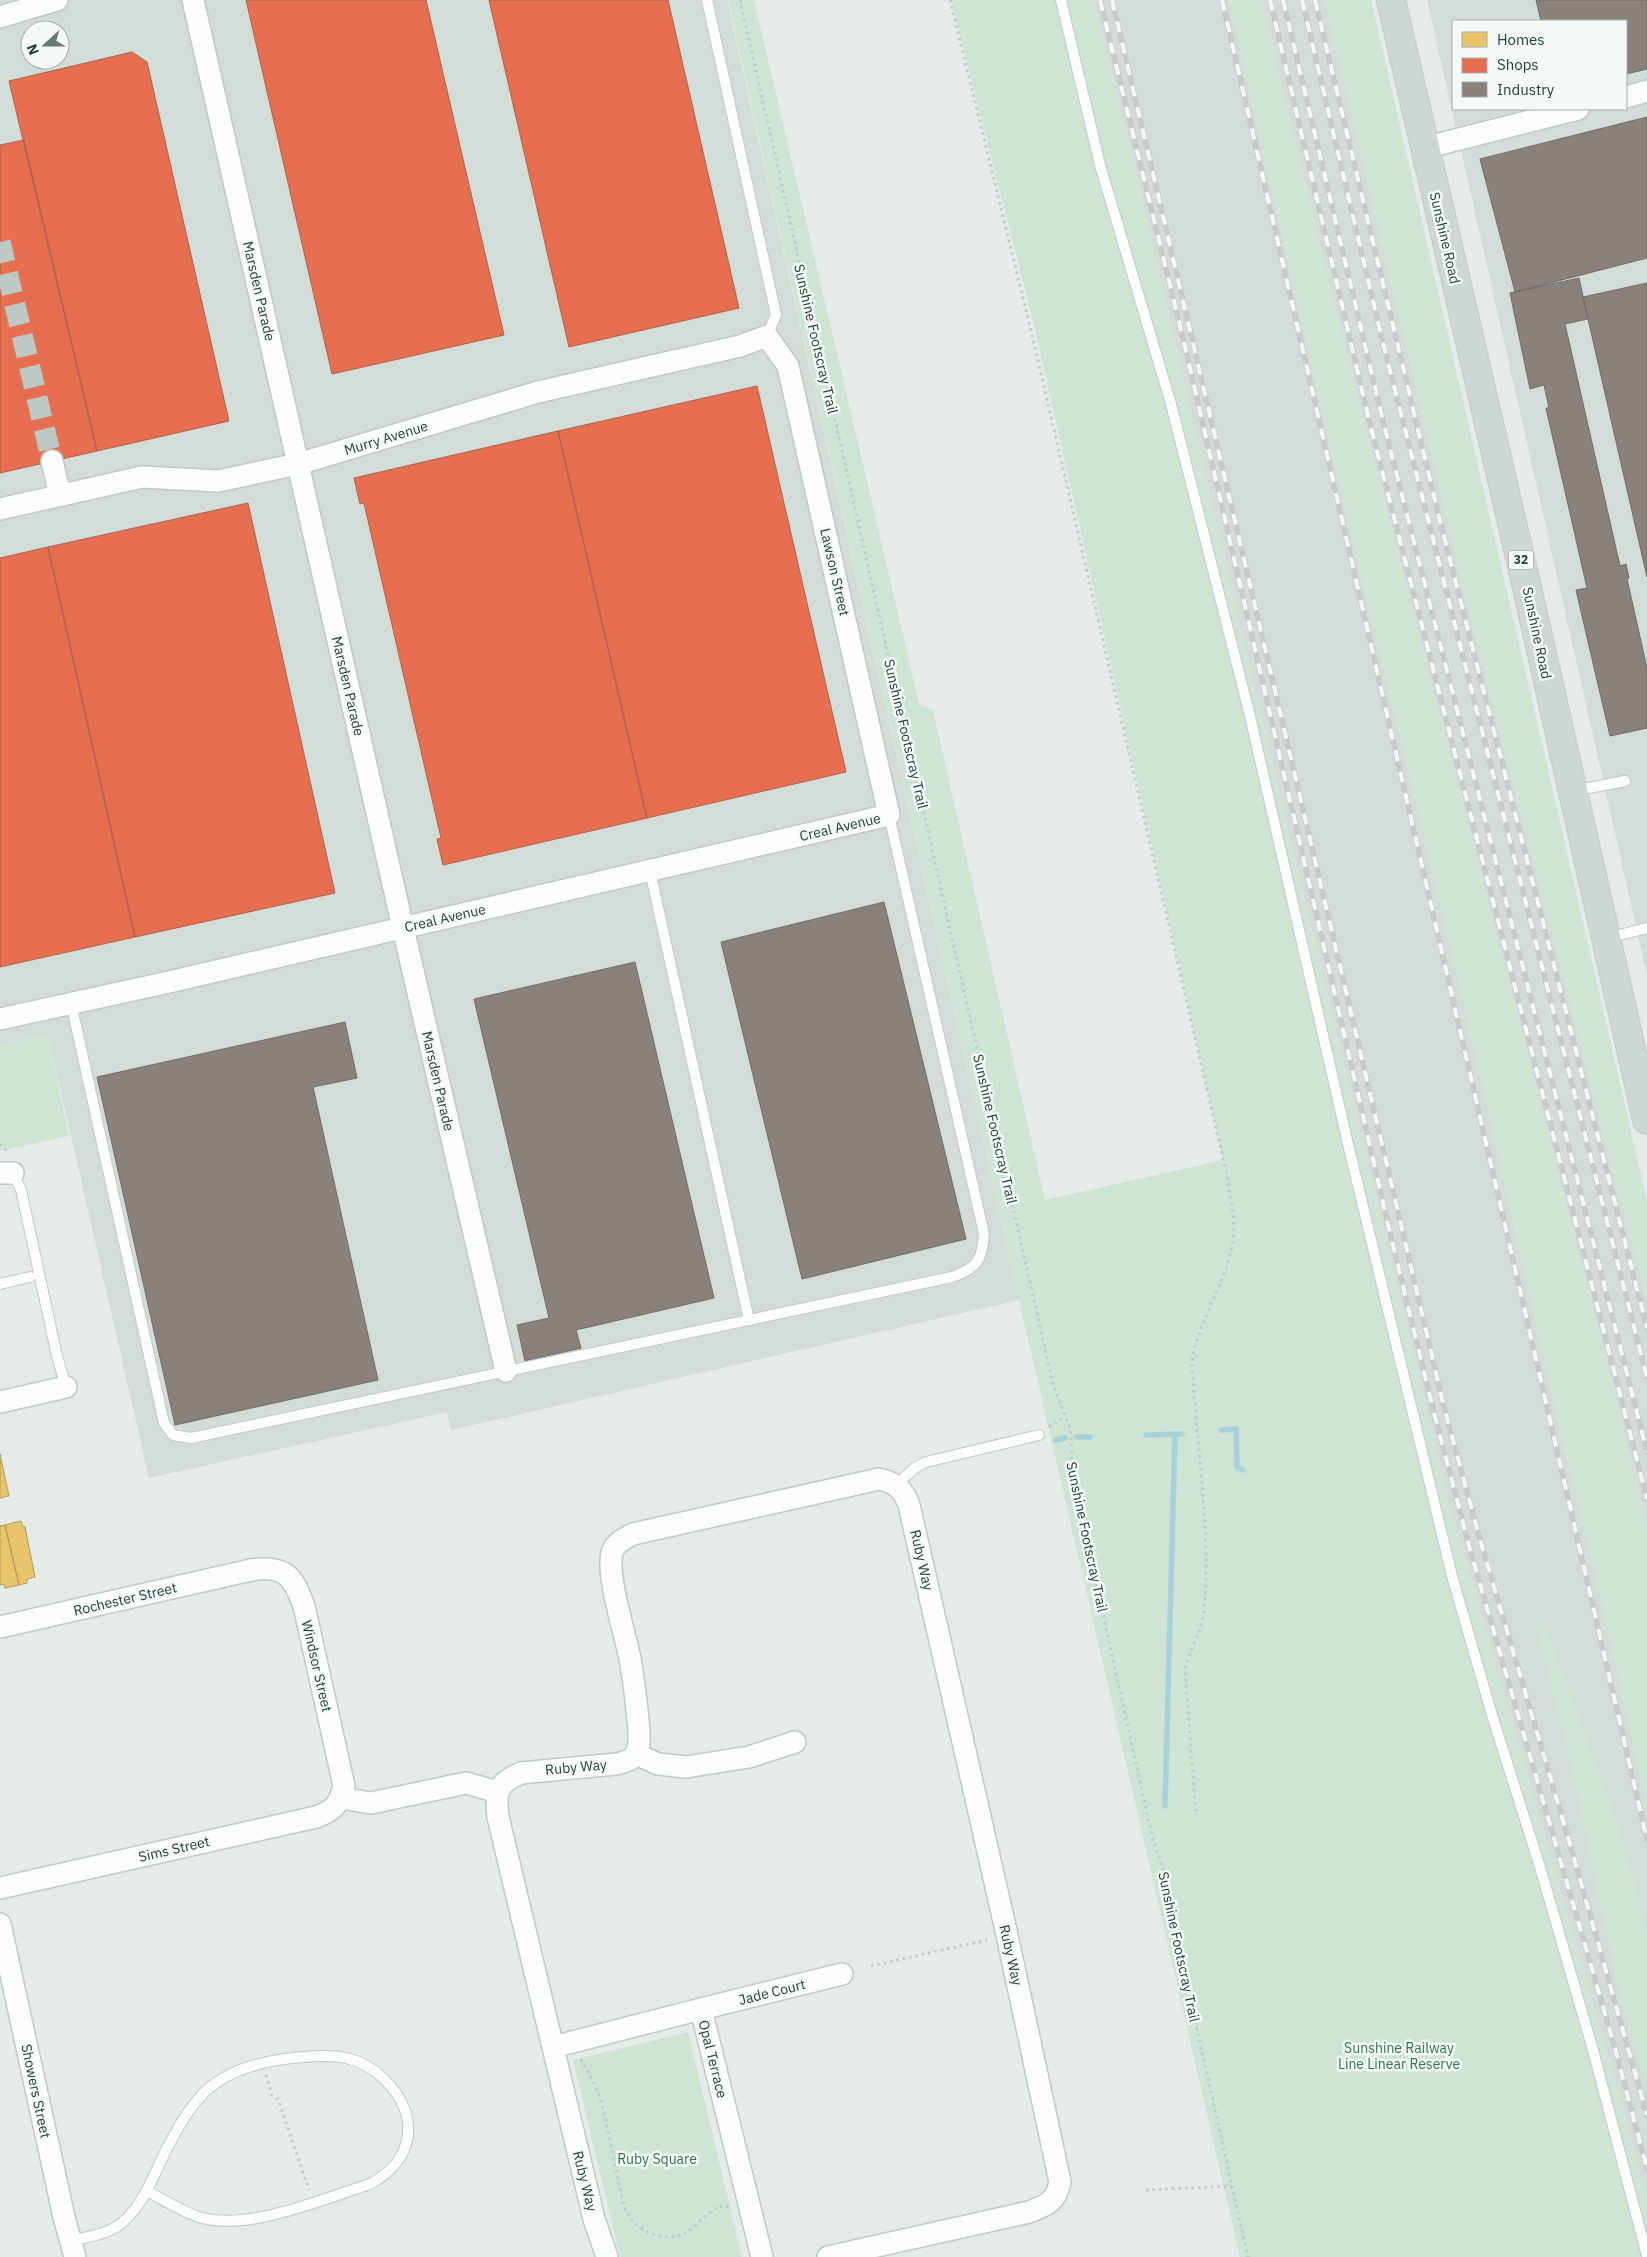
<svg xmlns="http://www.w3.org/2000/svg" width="1647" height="2257" font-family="'IBM Plex Sans',sans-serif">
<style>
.built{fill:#d4dcd8;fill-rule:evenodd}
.green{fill:#cee4d5}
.homes{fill:#e9c46a;stroke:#ae9c5b}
.shops{fill:#e76f51;stroke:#ac6149}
.industry{fill:#8a817c;stroke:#6b6d67}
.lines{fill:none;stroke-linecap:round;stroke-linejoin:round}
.stream{stroke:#a7d2d9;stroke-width:5.5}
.street-tunnel{stroke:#bec9c5;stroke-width:21;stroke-dasharray:21 11;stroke-linecap:butt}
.lane-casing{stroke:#c2c8c5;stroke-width:12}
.street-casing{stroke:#c2c8c5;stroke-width:24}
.primary-casing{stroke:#c1cac7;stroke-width:30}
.path{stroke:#c2cbc7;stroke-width:3;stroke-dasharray:2.5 4;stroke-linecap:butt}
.lane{stroke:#fbfcfc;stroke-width:10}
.street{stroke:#fbfcfc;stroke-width:21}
.primary{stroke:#ced7d4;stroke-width:28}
.rail-casing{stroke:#c7ccca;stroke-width:5.5}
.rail{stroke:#f4f9f7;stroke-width:4;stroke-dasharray:11;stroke-linecap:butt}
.labels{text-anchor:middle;stroke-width:5;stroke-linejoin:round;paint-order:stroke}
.shield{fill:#f4f9f7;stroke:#627771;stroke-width:1}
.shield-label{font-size:12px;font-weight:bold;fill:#233f37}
.street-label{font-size:14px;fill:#233f37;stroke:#f4f9f7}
.park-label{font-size:14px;fill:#2d7649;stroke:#f4f9f7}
</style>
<rect width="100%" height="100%" fill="#e5ebe8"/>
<path class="built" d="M0,0H727L1019,1300L451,1430L447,1412L149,1478L48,1035L0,1045ZM30,30H60V60H30Z
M1093,0H1229L1336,470L1458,976L1553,1397L1606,1618L1647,1808V2202L1614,2078L1447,1496L1249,668L1135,168Z
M1261,0H1325L1469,611L1647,1300V1530L1609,1369L1368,439L1308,197Z
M1427,0H1647V975ZM1453,21H1626V109H1453Z"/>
<path class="green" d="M728,0H754L919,703L933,711L1045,1200L1223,1160L1034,325L951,0H1093L1135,168L1249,668L1447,1496L1614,2078L1647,2202V2257H1240L1019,1300Z
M1229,0H1261L1308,197L1368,439L1609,1369L1647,1530V1808L1606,1618L1553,1397L1458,976L1336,470Z
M1325,0H1371L1647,1201V1300L1469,611Z
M48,1035L69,1136L0,1151V1045Z
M1545,1626L1614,1814L1631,1870L1647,1935V2094L1616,1978L1569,1754L1537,1627Z
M688,2032L742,2257H620L573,2060Z"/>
<path class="homes" d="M0,1454L9,1496L0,1498Z
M21,1521L23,1527H25L35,1577L27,1579V1583L19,1585L5,1525Z
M5,1525L19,1585L5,1588L4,1584L0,1585V1526Z"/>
<path class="shops" d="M246,0H426L504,335L332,374Z
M489,0H668L739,308L569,347Z
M132,52L147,62L229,421L97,451L9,81Z
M24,140L97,451L0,473V145Z
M757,386L846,772L647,818L558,431Z
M558,431L647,818L443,865L437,839L441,838L364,503L360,504L354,478Z
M248,503L335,893L135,937L48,547Z
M48,547L135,937L0,967V558Z"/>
<path class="industry" d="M1536,0H1647V69L1626,74V21H1541Z
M1647,117V258L1515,292L1480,159Z
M1579,278L1588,319L1565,324L1620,566L1626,564L1629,578L1627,579L1647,668V728L1610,736L1576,590L1587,588L1546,408H1549L1544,385L1530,389L1510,293Z
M1647,283V577L1583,297Z
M884,902L966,1239L802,1279L721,942Z
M635,962L714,1298L576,1330L581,1348L525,1361L517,1325L549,1318L474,999Z
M345,1022L357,1078L313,1087L378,1380L175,1425L97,1077Z"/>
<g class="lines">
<path class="stream" d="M1221,1430L1236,1429L1237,1467L1243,1470
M1146,1435L1182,1434
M1077,1437H1090
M1056,1440L1065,1438
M1165,1806L1175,1434"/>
<path class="street-tunnel" d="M0,242L52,461"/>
<defs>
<path id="lane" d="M707,0L776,315L767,336
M1061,0L1100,165L1171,404L1250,716L1348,1144L1452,1576L1492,1715L1540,1867L1593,2050L1647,2256
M1573,791L1625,781
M650,871L749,1320
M1607,938L1647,928
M71,1003L164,1423L173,1435L191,1438L952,1277C977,1268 982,1261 984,1234L889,815
M13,1173L21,1190L57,1356L66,1387
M0,1284L30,1277
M896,1485L916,1467L926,1462L1039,1435
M70,2241C87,2237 110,2234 123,2222C141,2206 149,2186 159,2165C171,2139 193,2097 217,2082C242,2065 275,2059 304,2057C335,2054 361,2056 384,2079C421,2115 415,2160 370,2184C323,2199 246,2232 199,2217C181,2211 164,2200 147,2191"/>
<path id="street" d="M193,0L403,928L506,1371
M0,17L57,0
M1626,97L1647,91
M1424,148L1578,109
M52,461L60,495
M0,509L142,477L218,481L298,464L538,392L740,346L767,336L788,366L889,815L169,982L0,1019
M0,1173H13
M0,1402L66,1387
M0,1627L251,1570C284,1565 293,1575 304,1606L344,1786C340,1804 333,1811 316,1817L0,1888
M636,1754L658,1764L686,1767L749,1757L795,1742
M341,1798L371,1803L466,1783L498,1792
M0,1924L64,2217L75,2257
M701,2009L842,1974
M553,2047L701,2009L762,2257
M607,2257L594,2219L498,1817C495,1792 497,1783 521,1773L616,1764C624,1762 632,1761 636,1753C641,1744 639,1730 638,1720C636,1700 634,1679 630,1659C626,1636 604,1570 613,1550C616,1542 626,1538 633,1534L879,1479C895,1482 904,1490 909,1505L1007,1935L1060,2182C1056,2202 1047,2205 1029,2212L828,2257"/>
<path id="primary" d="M1391,0L1528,592L1647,1120"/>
</defs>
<use href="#lane" class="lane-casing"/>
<use href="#street" class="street-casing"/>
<use href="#primary" class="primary-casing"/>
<path class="path" d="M740,0L1053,1384L1071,1431L1072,1475L1153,1840L1169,1886L1178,1945L1248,2257
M950,0L1034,343L1227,1176C1230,1198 1236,1220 1233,1241C1226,1283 1199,1320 1192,1361C1196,1444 1211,1527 1204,1610C1203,1631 1188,1650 1185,1671L1196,1815
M0,1144L6,1150L7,1154
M1049,1427L1065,1416
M871,1966L987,1940
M581,2059C586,2070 593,2080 597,2090C607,2117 612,2155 619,2183C622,2194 623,2207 629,2216C638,2230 656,2238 672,2237C701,2234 708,2200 729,2207
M266,2075L272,2095L278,2099L309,2190
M1146,2190L1232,2186"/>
<use href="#lane" class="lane"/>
<use href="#street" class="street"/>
<use href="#primary" class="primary"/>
<defs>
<path id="rail" d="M1100,0L1183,338L1391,1237L1434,1413L1471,1553L1615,2048L1647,2169
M1112,0L1445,1411L1481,1543L1567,1834L1647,2115
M1222,0L1647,1840
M1270,0L1370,424L1647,1499
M1283,0L1383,421L1647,1452
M1302,0L1381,335L1647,1378
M1315,0L1438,513L1647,1328"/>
</defs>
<use href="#rail" class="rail-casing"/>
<use href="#rail" class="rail"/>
</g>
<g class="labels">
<rect class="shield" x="1508.5" y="550.5" width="25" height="19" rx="4"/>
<g class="shield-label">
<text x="1521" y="564">32</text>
</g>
<g class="street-label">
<text transform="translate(1445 238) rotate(77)" y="5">Sunshine Road</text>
<text transform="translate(259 291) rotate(77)" y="5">Marsden Parade</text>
<text transform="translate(816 339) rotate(77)" y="5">Sunshine Footscray Trail</text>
<text transform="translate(386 438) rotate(-17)" y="5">Murry Avenue</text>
<text transform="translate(835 572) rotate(77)" y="5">Lawson Street</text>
<text transform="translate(1537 633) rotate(78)" y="5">Sunshine Road</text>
<text transform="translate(348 686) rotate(77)" y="5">Marsden Parade</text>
<text transform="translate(906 734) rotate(77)" y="5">Sunshine Footscray Trail</text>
<text transform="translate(840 827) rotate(-13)" y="5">Creal Avenue</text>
<text transform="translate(445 918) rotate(-13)" y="5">Creal Avenue</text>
<text transform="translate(438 1081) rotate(77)" y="5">Marsden Parade</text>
<text transform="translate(995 1129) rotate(77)" y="5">Sunshine Footscray Trail</text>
<text transform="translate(1087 1537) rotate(78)" y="5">Sunshine Footscray Trail</text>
<text transform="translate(922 1560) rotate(77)" y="5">Ruby Way</text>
<text transform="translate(125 1599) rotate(-13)" y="5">Rochester Street</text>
<text transform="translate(317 1666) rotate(77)" y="5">Windsor Street</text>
<text transform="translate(576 1767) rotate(-5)" y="5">Ruby Way</text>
<text transform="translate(174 1849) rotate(-13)" y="5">Sims Street</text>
<text transform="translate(1179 1947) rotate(78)" y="5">Sunshine Footscray Trail</text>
<text transform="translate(1011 1955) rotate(77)" y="5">Ruby Way</text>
<text transform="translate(772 1992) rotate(-14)" y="5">Jade Court</text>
<text transform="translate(713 2059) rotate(76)" y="5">Opal Terrace</text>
<text transform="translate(36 2091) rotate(78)" y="5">Showers Street</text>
<text transform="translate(585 2181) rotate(76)" y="5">Ruby Way</text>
</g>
<g class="park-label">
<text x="1399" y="2053">Sunshine Railway<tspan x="1399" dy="16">Line Linear Reserve</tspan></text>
<text x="657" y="2164">Ruby Square</text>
</g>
</g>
<rect x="1452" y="20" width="175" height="90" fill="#f4f9f7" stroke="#a0afaa"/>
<rect x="1462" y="32" width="25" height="15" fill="#e9c46a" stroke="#a0afaa"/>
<text x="1497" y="45" font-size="15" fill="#233f37">Homes</text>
<rect x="1462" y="58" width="25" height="15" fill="#e76f51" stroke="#a0afaa"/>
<text x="1497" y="70" font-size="15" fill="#233f37">Shops</text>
<rect x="1462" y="82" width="25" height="15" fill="#8a817c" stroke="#a0afaa"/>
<text x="1497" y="95" font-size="15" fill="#233f37">Industry</text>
<g transform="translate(45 45) rotate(249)"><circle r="24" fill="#f4f9f7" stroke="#a0afaa"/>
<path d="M0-4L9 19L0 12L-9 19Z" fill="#677b75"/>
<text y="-8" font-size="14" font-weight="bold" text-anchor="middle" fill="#233f37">N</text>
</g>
</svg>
